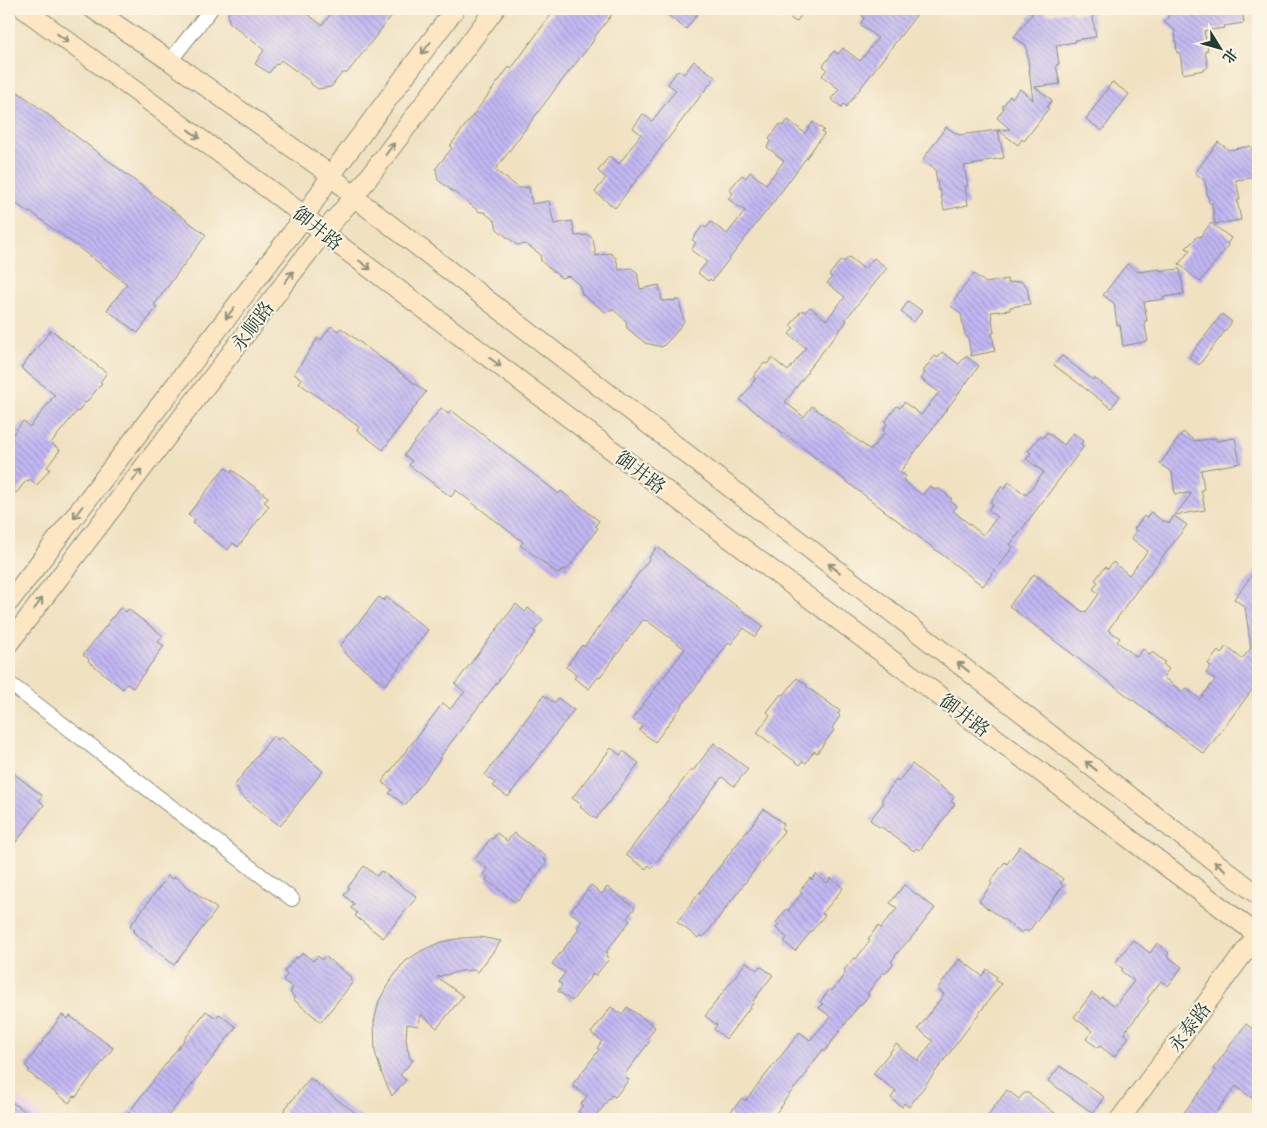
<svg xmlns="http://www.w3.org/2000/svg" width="1267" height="1128" font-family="'Libre Bodoni','Noto Serif SC',serif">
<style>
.built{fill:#edd1e9}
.building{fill:url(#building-back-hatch)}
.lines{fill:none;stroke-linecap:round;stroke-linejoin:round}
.street-casing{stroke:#888f7a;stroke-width:16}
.secondary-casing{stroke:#888f7a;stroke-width:21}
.street{stroke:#fff;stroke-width:14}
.secondary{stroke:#fce6c4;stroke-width:19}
.oneway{stroke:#8e927c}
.labels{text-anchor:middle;stroke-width:4;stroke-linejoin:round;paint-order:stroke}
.street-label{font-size:19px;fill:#1f3d34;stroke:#fcf5e5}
</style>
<defs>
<pattern id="building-back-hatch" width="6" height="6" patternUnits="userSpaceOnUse" patternTransform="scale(1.25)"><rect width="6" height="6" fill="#c2b7f3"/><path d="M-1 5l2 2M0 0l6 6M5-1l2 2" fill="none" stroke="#9d96c6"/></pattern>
</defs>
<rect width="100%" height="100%" fill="#fcf5e5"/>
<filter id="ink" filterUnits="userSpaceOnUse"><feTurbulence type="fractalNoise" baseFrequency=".02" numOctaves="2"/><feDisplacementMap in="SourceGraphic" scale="10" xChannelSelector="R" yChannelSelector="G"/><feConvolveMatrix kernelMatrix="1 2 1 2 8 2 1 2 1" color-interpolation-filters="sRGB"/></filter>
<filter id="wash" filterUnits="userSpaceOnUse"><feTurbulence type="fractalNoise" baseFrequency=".0096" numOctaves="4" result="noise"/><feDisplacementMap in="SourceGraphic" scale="20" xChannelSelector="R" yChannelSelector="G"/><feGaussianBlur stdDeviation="1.12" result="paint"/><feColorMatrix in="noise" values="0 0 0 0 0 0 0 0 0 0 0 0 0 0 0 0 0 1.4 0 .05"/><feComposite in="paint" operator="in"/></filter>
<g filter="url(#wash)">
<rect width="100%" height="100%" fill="#f0e1c1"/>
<path class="built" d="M9,1090L46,1119H9Z"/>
<g id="blocks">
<path class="building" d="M232,9H301L322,25L335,9H397L347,73H342L331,87L318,89L311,84V82L281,60L277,65L276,64L269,73L255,64L264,50L229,22L228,13Z
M555,9H616L593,39L594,40L588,48L556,88L495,170L519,188L529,187L532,204L549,201L554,224L572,221L575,236L588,235L593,239L596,256L610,253L616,258L619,270L631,268L637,272L640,289L659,285L662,301L679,300L684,321L674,335L662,347L645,343L627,328L626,321L614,310L605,312L582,294L580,286L569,276L561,278L541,261L540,254L526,244L517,245L497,229L495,221L484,212H480L438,180L436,168L452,148L450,146L509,67L511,69Z
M660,9H701L686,29Z
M791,9H806L796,22L786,15Z
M868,9H921L846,107L844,104L841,107L831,99L839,89L822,76L827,69L823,66L834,51L838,54L843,48L860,61L878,38L860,24L864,18L862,16Z
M1036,9H1042L1048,14L1072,11V14L1092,12L1096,37L1075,40L1076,42L1056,45L1059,64L1056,65L1060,84L1035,87L1052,100L1047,107L1049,108L1041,118H1042L1024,141L1022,139L1018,145L998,130L1010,129L997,118L1004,108L1002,107L1010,96L1012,98L1020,89L1033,100L1026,45L1014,37Z
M1174,9H1242L1244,23L1224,26L1225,28L1204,31L1208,50L1205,51L1208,67L1204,70L1183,74L1180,53H1177L1175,31L1164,22Z
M694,61L715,77L615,208L595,192L606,178L598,171L609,156L619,164L641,134L633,128L643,114L652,121L676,90L668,84L678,70L684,74Z
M1112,82L1129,94L1102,131L1086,119Z
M9,85L206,235L154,305L157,307L138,333L107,310L127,284L31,212L29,213L9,198Z
M788,120L805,133L813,122L824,130L822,132L824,134L775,200L712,281L710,279L708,281L698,273L707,262L691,250L696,243L692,240L703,225L706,228L711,222L727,234L745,211L728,199L733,193L729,190L742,175L746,178L750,172L766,184L784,161L767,147L771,141L769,139L780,124L783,126Z
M946,127L959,135L998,130L1004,158L984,161V163L964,166L968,186H965L968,205L944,210L940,190L938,189L935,169L923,159Z
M1218,142L1229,150L1251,146L1252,150L1258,149V177L1236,180L1240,200H1237L1241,220L1215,224L1212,203H1209L1205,181L1195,173Z
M1211,223L1231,238L1227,244L1228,246L1200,282L1179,264L1190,250L1186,248L1198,236L1200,237Z
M849,257L864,269L874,258L887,268L845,320L847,321L807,371L808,372L785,402L804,417L812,406L869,449L871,450L885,432L883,430L887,424L885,422L897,406L900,408L904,402L921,415L939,392L921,379L925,373L923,371L935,356L938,358L942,352L959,364L966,356L979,366L900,472L906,476L903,480L922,495L930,486L936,490L938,488L952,499L950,501L957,506L953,511L983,535L997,517L988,510L993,504L990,502L1002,486L1004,489L1009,482L1026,495L1044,472L1026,459L1031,453L1028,451L1040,436L1043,438L1047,432L1064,445L1073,433L1083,441L1081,444L1084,446L1010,545L1013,547L983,586L740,400L752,385H751L756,379L753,377L764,363L767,364L772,358L788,371L806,348L789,334L794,328L790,326L802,310L805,312L810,307L826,320L845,297L827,283L832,277L829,275L841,260L844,262Z
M1127,264L1138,272L1160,269V271L1180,269L1184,294L1164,297V299L1144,302L1147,321H1144L1148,341L1123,346L1120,325H1117L1114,303L1103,295Z
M974,274L986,283L1007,279L1008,283L1021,281L1027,287L1030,304L1010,307V310L991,312L994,333H992L995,351L971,356L968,337L965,335L961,314L950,305Z
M908,301L922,311L914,322L901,312Z
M1222,314L1232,322L1199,365L1189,357Z
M331,326L338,331L341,328L426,392L383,450L357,430L359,427L299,383L302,379L294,374L318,338L321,340Z
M51,330L107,373L100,382L102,383L86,403L85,402L78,412L77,411L51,443L60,450L47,467L50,469L37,485L30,479L29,481L27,480L16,493L9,488V439L23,421L30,427L55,395L21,368Z
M1062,356L1093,380L1094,378L1120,396L1111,408L1054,365Z
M441,408L448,414L451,410L559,494L561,491L599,521L595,526L598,528L566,571L563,568L559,574L520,545L523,542L456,490L451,497L409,465L412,461L404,455Z
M1183,432L1195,441L1216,438L1217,441L1235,438L1240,463L1201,470L1204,489L1201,490L1205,510L1175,515L1192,493L1175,494L1172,472L1160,464Z
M225,467L231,472L232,470L268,497L264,502L269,506L238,547L233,543L228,550L193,523L195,520L188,515Z
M1151,512L1164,522L1165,521L1169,523L1174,516L1187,525L1125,606H1126L1108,630L1120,638L1117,642L1137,657L1143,649L1150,655L1152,652L1165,662L1163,664L1169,669L1163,677L1183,692L1186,688L1200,699L1215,680L1206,673L1211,666L1208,664L1218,651L1221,654L1226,646L1242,659L1251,648L1245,607L1234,599L1258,567V682L1204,754L1009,606L1034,574L1083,612L1084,611L1086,612L1099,594L1093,589L1098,582L1095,580L1105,567L1108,569L1113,562L1129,575L1148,551L1131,538L1136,531L1134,529L1144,516L1146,518Z
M657,547L763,626L755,637L744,628L731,644L729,642L655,742L639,730L642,726L632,719L685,649L646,620L645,621L643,620L599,678L598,677L589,689L574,678L577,675L566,667L582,645L584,647L650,558H649Z
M379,597L384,601L386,597L428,630L385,685L344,653L346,651L340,646Z
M516,604L525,612L528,608L543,620L534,631L536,632L439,758L440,759L405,805L389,793L392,790L382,782L443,703L450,709L465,692L455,684Z
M120,608L126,612L128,609L163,636L158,642L164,646L133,688L127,683L123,689L88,661L89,659L83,655Z
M797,678L807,685L806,686L840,711L838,714L840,716L832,728L834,730L817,753L814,751L806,763L803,761L800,765L757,733L770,715L767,712L781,694L784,695Z
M544,695L554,703L558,698L574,710L508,797L493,786L495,783L485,775Z
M273,736L278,740L281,737L323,771L280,826L238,793L240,791L234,786Z
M714,743L748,769L734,786L722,777L652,868L649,865L646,869L626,855L691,770L692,772Z
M611,748L620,755L623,751L639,763L596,819L580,807L582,805L572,798Z
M912,764L954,797L951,802L955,804L920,850L916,848L914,851L880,826L879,827L870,820L884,802L881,800L896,780L898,782Z
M9,770L42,795L39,800L44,805L9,851Z
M764,809L784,824L781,828L784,831L704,937L700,935L698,938L677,922Z
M497,833L507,841L514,833L547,857L544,860L547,862L518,901L517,900L515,902L486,880L488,878L483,874L487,869L475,859L491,838L493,839Z
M1020,846L1063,879L1060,883L1063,886L1028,932L1025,930L1022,933L988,908V909L979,901L992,884L990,882L1005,862L1007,864Z
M364,866L377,876L381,871L417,897L383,938L355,916L357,913L351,908L354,904L344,895L349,889L348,887Z
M816,874L827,883L831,878L843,888L822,914L825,915L795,951L784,942L787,938L776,928L779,925L776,923L786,909L788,911L802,893L800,891L810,878L812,880Z
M168,876L173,879L175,877L217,909L174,965L133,932L135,930L130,926Z
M591,885L602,894L607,887L635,908L627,918L630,921L606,952L608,953L606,956L609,959L595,976L593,974L572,1001L558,991L562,985L558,982L565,973L552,964L579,929L577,927L582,921L570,912Z
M904,885L935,908L909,941H908L898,952L891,962L893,964L885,974L883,972L867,994L869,995L860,1006L859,1005L825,1051L823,1050L806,1071L808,1072L783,1102L784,1103L771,1119H735L729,1114L742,1098L745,1101L800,1032L810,1040L831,1017L819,1008L823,1004L820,1002L830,989L832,991L846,972L844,970L854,958L856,959L870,940L868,939L878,926L881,928L897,908L890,903Z
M480,937L501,941L478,972L473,970L461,971L437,977L463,996L437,1028L421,1014L418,1026L407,1024L406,1039L408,1051L410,1058L413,1060L400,1075L406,1080L392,1096L382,1074L375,1052L374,1022L379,1001L387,986L401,966L407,960L423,950L441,942L462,938Z
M1133,940L1150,953L1157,943L1169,953L1167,956L1182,967L1168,986L1161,981L1147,999L1149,1001L1124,1033L1129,1037L1114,1057L1100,1046L1098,1048L1086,1039L1092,1031L1074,1017L1092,993L1100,999L1102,997L1115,1006L1134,981L1121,971L1123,969L1115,963Z
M303,953L313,961L318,956L322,960L325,956L352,978L350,980L353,982L321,1022L293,999L295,997L290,993L293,988L283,980L287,975L284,972L296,957L298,958Z
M960,959L982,976L987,969L997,977L995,980L1001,984L909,1107L904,1103L902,1107L891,1098L896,1091L873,1074L896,1044L918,1061L933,1041L918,1029L944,994L937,989Z
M746,962L757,970L760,966L773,975L753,1001L754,1002L726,1039L714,1029L717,1025L705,1016Z
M611,1007L622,1015L627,1007L655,1027L647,1039L650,1041L625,1074L626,1075L625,1077L629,1080L615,1097L612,1095L594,1119H588L578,1112L583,1105L581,1104L587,1096L572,1085L599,1050L597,1048L602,1041L591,1033Z
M206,1011L216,1018L219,1014L236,1027L166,1119H124Z
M62,1015L68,1019L70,1016L113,1048L76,1097L74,1096L69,1103L28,1072L30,1070L25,1066Z
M1246,1024L1258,1033V1103L1236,1086L1211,1119H1179L1216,1071L1213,1069Z
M1060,1066L1104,1097L1093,1113L1048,1081Z
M310,1078L339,1101L364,1119H289L284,1110Z
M1007,1090L1019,1099L1024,1093H1028L1063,1119H985Z
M9,1100L35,1119H9Z"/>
</g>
</g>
<g filter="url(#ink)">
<use href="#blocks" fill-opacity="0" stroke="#888f7a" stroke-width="1"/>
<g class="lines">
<defs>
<path id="street" d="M170,61L211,9
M9,683L292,899"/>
<path id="secondary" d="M24,9L305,216L323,233L1258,935
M93,9L170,61L331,175L354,197L1258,895
M9,602L305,216L331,175L455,9
M9,643L323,233L354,197L495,9
M1120,1119L1258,934"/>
</defs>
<use href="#street" class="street-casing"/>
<use href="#secondary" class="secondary-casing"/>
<use href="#street" class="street"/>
<use href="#secondary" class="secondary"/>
</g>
<defs><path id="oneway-shaft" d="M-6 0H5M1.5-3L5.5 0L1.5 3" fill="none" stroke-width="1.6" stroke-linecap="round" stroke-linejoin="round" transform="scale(1.25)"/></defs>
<g class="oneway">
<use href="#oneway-shaft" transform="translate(63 38) rotate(36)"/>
<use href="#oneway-shaft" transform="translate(426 48) rotate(127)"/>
<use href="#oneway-shaft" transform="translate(194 134) rotate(36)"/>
<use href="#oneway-shaft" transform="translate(390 149) rotate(-53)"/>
<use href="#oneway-shaft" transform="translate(365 265) rotate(37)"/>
<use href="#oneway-shaft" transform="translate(289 277) rotate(-53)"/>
<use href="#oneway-shaft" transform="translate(230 313) rotate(127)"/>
<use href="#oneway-shaft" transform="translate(495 362) rotate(37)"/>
<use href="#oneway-shaft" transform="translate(137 475) rotate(-53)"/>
<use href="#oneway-shaft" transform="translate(78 512) rotate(127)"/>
<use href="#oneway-shaft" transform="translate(834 568) rotate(-142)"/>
<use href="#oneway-shaft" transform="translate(38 604) rotate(-53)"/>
<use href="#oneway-shaft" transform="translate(963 667) rotate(-142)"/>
<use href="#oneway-shaft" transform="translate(1091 766) rotate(-142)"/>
<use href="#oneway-shaft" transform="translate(1220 866) rotate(-142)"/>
</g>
</g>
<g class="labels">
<g class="street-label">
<text transform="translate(318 228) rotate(39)" y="7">御井路</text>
<text transform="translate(252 326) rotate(-53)" y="7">永顺路</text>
<text transform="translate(641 472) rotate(37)" y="7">御井路</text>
<text transform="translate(965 715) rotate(37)" y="7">御井路</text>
<text transform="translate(1189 1027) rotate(-53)" y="7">永泰路</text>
</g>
</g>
<rect width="1267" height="1128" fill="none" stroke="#fcf5e5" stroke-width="30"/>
<g transform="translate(1220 48) rotate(127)" stroke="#fcf5e5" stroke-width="4" paint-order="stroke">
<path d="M0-4L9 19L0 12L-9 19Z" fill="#1f3d34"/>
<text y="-8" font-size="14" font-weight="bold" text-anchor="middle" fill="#1f3d34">北</text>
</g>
</svg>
